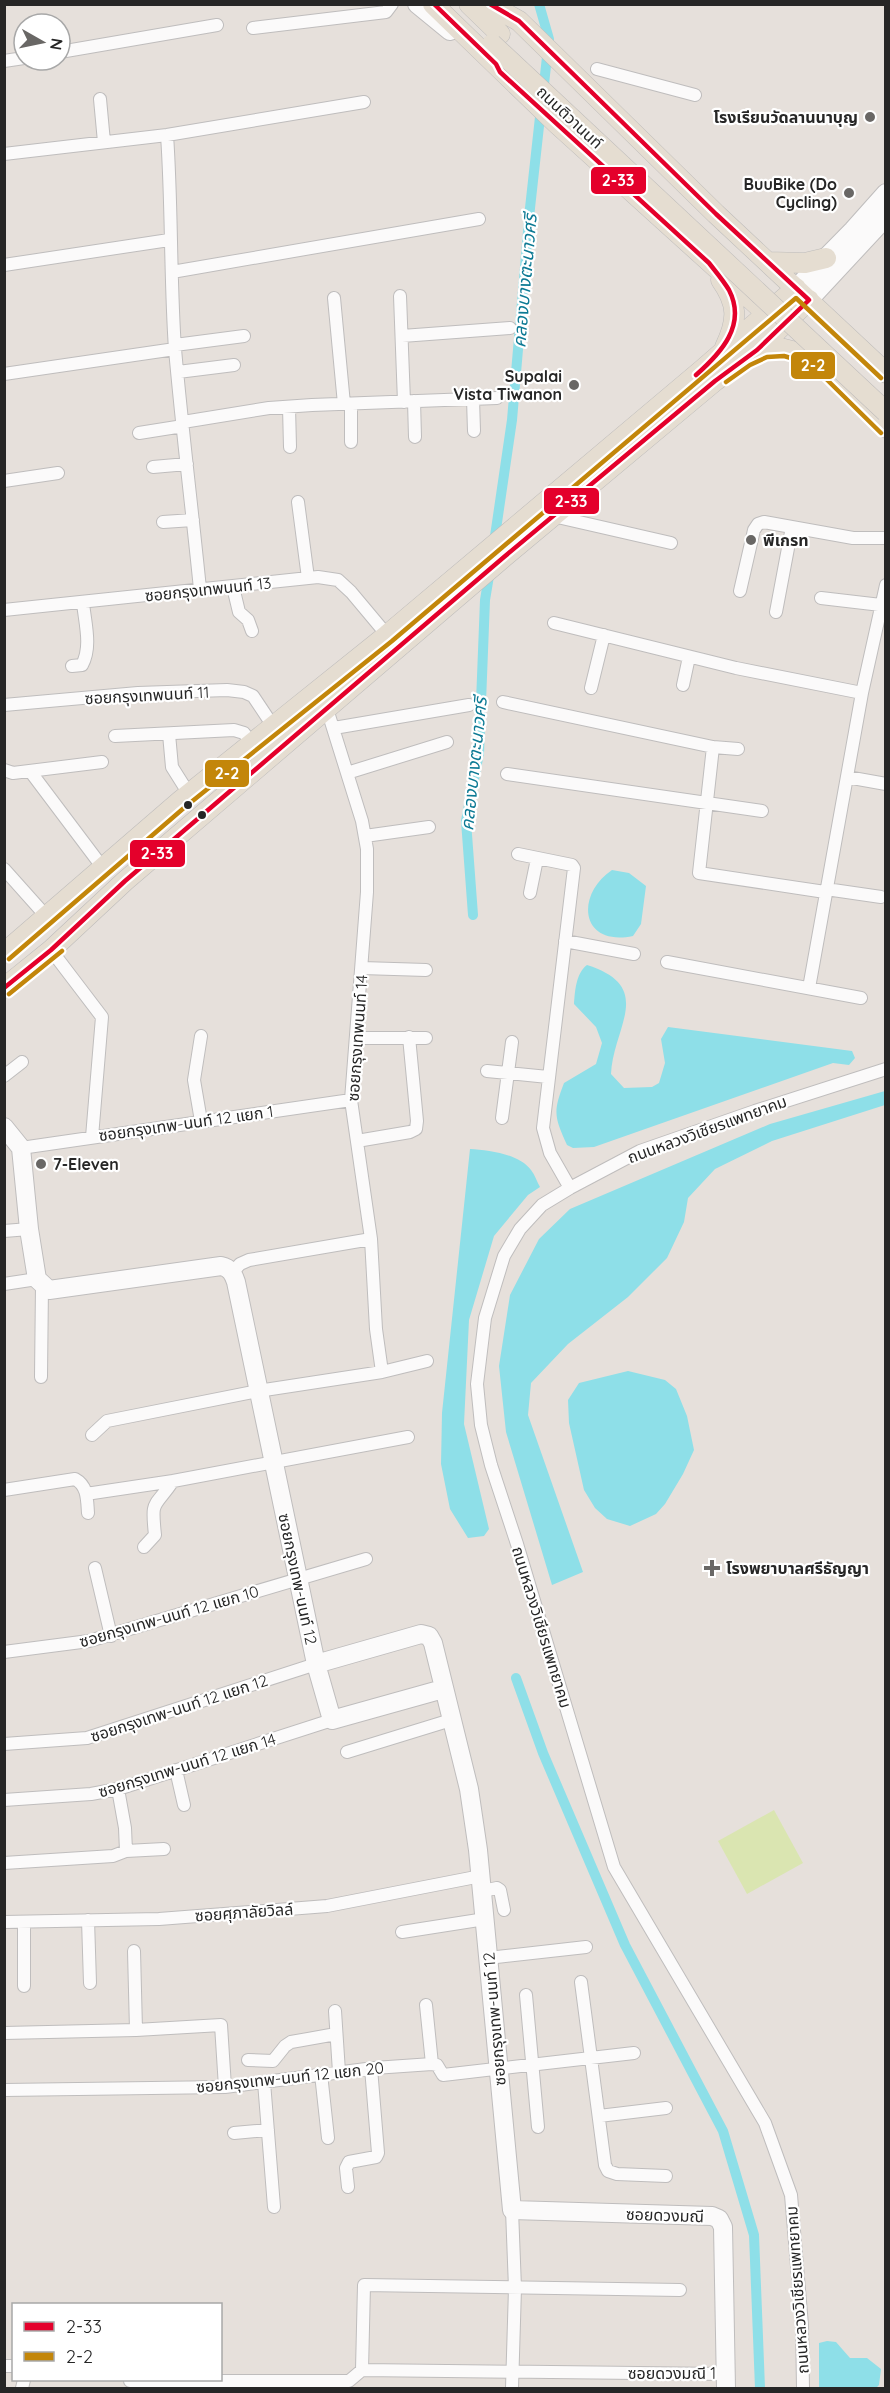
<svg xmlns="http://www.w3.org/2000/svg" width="890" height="2393" font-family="Quicksand,'Noto Sans Thai',sans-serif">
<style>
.pitch{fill:#dae5b1}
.water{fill:#8edfe8}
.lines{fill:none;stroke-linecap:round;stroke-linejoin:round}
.canal{stroke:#8edfe8;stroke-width:10}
.street-casing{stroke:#bfbdbd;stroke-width:14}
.secondary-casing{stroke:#bfbdbd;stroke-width:20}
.primary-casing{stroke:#bebcbb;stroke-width:21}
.street{stroke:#fbfafa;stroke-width:12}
.secondary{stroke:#fbfafa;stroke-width:18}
.primary{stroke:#e5ddd1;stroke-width:20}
.primary-bridge-casing{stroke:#bebcbb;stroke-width:21;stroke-linecap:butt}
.primary-bridge{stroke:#e5ddd1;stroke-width:20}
.bus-1-casing{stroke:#fff;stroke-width:9}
.bus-2-casing{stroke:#fff;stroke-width:9}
.bus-1{stroke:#e4002b;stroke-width:4.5}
.bus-2{stroke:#c3860a;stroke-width:4.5}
.poi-dot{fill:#696765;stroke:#fff;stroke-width:2}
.bus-dot{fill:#262626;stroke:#fff;stroke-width:2}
.labels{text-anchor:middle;stroke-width:4.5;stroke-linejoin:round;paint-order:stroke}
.street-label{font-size:16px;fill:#262626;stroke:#fff}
.poi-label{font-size:16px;font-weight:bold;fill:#262626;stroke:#fff;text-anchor:end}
.water-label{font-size:18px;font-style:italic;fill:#0d7a94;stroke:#fff}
.line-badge{stroke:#fff;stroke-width:2}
.badge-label{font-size:16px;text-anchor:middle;font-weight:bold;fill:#fff}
</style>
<rect width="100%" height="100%" fill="#e6e0db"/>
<path class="pitch" d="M774,1810L803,1863L747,1894L718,1841Z"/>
<path class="water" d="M612,870L629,873L646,886L641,924L633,936C580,947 575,895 612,870Z
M587,965C656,987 613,1027 611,1074L624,1088L652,1087L659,1083L665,1063L661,1039L668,1027L852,1051L855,1058L849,1065L833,1063L594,1147L573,1148L567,1145C554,1116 553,1112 564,1083L596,1064L602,1043L596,1027L574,1004C575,991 576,973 587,965Z
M885,1091V1105L772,1141L715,1169L688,1198L684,1222L667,1258L628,1297L568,1344L531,1383L528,1415L583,1572L552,1585L506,1432L499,1366L510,1295L539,1239L570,1209L770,1124Z
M470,1149C489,1150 519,1154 531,1170C535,1175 537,1182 540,1187L528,1195L494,1236L469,1320L464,1424L489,1529L484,1536L468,1538L450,1509L441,1464L442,1413Z
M628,1371L665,1380L676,1389L687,1416L694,1450L683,1474L665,1504L656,1514L630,1526L607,1519L595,1508L584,1490L569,1423L568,1400L579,1383Z
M827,2341L836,2342L850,2358H867L881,2369L879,2385L876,2388H819V2343Z"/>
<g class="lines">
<path class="canal" d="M539,4L549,39L543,93
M494,543L512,420L530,208L541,108
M473,915L466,821L479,753L485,600L490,570
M516,1678L543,1753L625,1945L723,2131L754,2235L760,2388"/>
<defs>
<path id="street" d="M253,28L386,12L392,4
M60,52L217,25
M4,61L24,58
M597,69L695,95
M100,99L104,142
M167,135C172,206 170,277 175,349C182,429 192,509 200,589
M4,154L167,135L364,102
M4,265L169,240
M172,272L479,219
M400,296L404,402
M334,298L344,404
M402,336L510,328
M175,345L244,336
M178,372L234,365
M4,374L175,349
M473,399L474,431
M414,401L415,437
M351,404V442
M289,407L290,447
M183,422L269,408L312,405L497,398
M139,433L183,426
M153,467L187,464
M4,481L58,473
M298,502L308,578
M553,516L671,543
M163,522L193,520
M233,587L239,612L248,620L252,631
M740,591L754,530L758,524L764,522L853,538H886
M821,598L881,605
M4,610L318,577L338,580L351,592L387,635
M776,612L792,527
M554,623L736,668L862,693
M72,666L82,665C92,647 85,623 83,603
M683,685L689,657
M591,688L604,635
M503,702L713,747L738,749
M4,705L138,693L227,690L244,692L253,696L273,726
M327,709L362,821L367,849V892L351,1100L371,1239L376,1329L382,1372
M334,728L469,705
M169,734L172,767L189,794
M115,736L234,730L244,733L252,744
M713,747L699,873L825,892
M4,770L13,773L102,762
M30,771L103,868
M347,773L447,742
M507,774L762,811
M847,777L886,784
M365,836L429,827
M518,854L572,865L574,868L543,1128L550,1153L570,1188
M4,869L46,916
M826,889L881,897
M530,893L537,859
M565,941L634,954
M51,950L102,1017L92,1137
M667,962L861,998
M362,968L426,970
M809,988L862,693L886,585
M356,1038H426
M487,1071L548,1077
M4,1076L22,1062
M502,1118L512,1042
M201,1121L194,1080L201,1036
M357,1141L410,1132L416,1129L417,1121L409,1037
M21,1148L351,1100
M4,1231L29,1229
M232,1273L240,1264L249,1260L371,1239
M4,1284L37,1279
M41,1377L42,1285
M92,1435L107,1421L258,1391L382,1372L427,1361
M4,1490L75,1479C88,1486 87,1500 88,1513
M86,1494L173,1481L408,1437
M144,1547L155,1535C151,1498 154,1509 173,1481
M95,1568L111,1636
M4,1652L89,1641L366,1559
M4,1744L87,1738L316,1664
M347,1752L451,1720
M176,1770L184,1805
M4,1800L91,1794L118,1789L332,1720
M126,1851L164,1849
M4,1863L113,1856L126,1851L125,1828L118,1789
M482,1891L497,1888L500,1890L504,1910
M88,1920L90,1983
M4,1922L159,1919L327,1906L481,1876
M24,1923V1986
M402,1932L485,1919
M134,1951L136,2030
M488,1958L586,1947
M581,1982L605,2165L608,2171L617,2174L666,2176
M526,1995L538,2127
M426,2005L432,2064
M335,2011L339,2072
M4,2033L136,2030L221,2025L225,2087
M248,2060L273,2061L285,2046L291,2042L336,2034
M321,2074L328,2138
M264,2082L274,2207
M4,2090L225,2087L374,2068L432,2064L437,2065L443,2075L634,2053
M599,2116L666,2108
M234,2133L268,2130
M348,2187L346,2168L349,2162L376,2157L378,2153L371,2068
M4,2366H14
M362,2370L364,2285L680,2290
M130,2381H349L362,2370L725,2374
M22,2388L24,2380
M512,2388L515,2288L512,2210
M803,2388L802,2325L791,2195L765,2123L614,1867L517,1544L491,1465L481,1425L477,1384L485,1318L504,1256L520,1229L542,1205L570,1188L640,1151L755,1111L886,1069"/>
<path id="secondary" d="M417,4L450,31
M796,288L853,230L886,193
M809,300L886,217
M4,1127L21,1148L29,1229L37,1279L49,1290L221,1266C230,1268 233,1273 236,1282L316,1664L332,1720L443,1689
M316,1664L421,1634L429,1636L433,1643L469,1789L478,1850L512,2210L712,2216L719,2219L723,2227L726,2388"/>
<path id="primary" d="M433,4L556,123L776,322
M469,4L500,34
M489,4L519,21L716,214L886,373
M768,262L805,263L826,258
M721,280C738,304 738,320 725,347
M757,350L780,348L815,357
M824,366L886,428
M4,953L180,801L387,635L703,369L796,288
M4,988L51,950L125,881L504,557L715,381L757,350L809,300"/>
</defs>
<use href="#street" class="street-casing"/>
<use href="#secondary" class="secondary-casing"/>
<use href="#primary" class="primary-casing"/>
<use href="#street" class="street"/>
<use href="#secondary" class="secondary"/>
<use href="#primary" class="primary"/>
<defs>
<path id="primary-bridge" d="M492,44L886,412"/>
</defs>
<use href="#primary-bridge" class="primary-bridge-casing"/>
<use href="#primary-bridge" class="primary-bridge"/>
<defs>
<path id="bus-1" d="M434,4L496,64L500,72L709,263C716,272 723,280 729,290C747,325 721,353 696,375
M4,988L51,950L125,881L504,557L715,381L757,350L809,300L716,214L519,21L490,4"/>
<path id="bus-2" d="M726,382L750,365L767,357L784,356L811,364L881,433
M9,959L185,807L392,641L796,298L881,378
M9,994L62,951"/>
</defs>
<use href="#bus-1" class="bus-1-casing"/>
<use href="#bus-2" class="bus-2-casing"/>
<use href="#bus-1" class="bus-1"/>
<use href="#bus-2" class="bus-2"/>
</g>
<g class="poi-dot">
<circle cx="870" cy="117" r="6"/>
<circle cx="849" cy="193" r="6"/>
<circle cx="574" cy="385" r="6"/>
<circle cx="751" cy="540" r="6"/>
<circle cx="41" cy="1164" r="6"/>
<path d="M709 1559h6v6h6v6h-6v6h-6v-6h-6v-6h6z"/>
</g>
<g class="bus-dot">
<circle cx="188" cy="805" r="5"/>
<circle cx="202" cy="815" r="5"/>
</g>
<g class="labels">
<g class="street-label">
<text transform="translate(570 117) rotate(43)" y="6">ถนนติวานนท์</text>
<text transform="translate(208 589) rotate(-6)" y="6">ซอยกรุงเทพนนท์ 13</text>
<text transform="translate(147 695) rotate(-3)" y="6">ซอยกรุงเทพนนท์ 11</text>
<text transform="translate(357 1038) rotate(-86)" y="6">ซอยกรุงเทพนนท์ 14</text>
<text transform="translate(186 1123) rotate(-8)" y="6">ซอยกรุงเทพ-นนท์ 12 แยก 1</text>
<text transform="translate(707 1129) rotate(-20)" y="6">ถนนหลวงวิเชียรแพทยาคม</text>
<text transform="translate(298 1579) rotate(78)" y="6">ซอยกรุงเทพ-นนท์ 12</text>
<text transform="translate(169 1616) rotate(-16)" y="6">ซอยกรุงเทพ-นนท์ 12 แยก 10</text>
<text transform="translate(542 1627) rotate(73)" y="6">ถนนหลวงวิเชียรแพทยาคม</text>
<text transform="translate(179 1708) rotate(-18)" y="6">ซอยกรุงเทพ-นนท์ 12 แยก 12</text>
<text transform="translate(187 1765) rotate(-17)" y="6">ซอยกรุงเทพ-นนท์ 12 แยก 14</text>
<text transform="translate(244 1912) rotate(-4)" y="6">ซอยศุภาลัยวิลล์</text>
<text transform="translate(494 2019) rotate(-95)" y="6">ซอยกรุงเทพ-นนท์ 12</text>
<text transform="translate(290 2077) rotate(-6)" y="6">ซอยกรุงเทพ-นนท์ 12 แยก 20</text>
<text transform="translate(665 2215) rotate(2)" y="6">ซอยดวงมณี</text>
<text transform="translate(797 2290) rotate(-94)" y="6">ถนนหลวงวิเชียรแพทยาคม</text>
<text x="672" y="2379">ซอยดวงมณี 1</text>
</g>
<g class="poi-label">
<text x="858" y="123">โรงเรียนวัดลานนาบุญ</text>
<text x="837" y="190">BuuBike (Do<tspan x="837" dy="18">Cycling)</tspan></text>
<text x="562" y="382">Supalai<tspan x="562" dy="18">Vista Tiwanon</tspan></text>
<text x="763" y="546" text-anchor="start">พีเกรท</text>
<text x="53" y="1170" text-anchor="start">7-Eleven</text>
<text x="726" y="1574" text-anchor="start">โรงพยาบาลศรีธัญญา</text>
</g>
<g class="water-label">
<text transform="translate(525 281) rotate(-85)" y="6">คลองบางตะนาวศรี</text>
<text transform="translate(474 764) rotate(-84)" y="6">คลองบางตะนาวศรี</text>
</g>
</g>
<g class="line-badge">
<rect x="590" y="166" width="57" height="29" rx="6" fill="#e4002b"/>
<rect x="790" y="351" width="46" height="29" rx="6" fill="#c3860a"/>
<rect x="543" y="487" width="57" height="28" rx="6" fill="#e4002b"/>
<rect x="204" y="759" width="46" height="29" rx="6" fill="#c3860a"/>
<rect x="129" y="839" width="57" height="29" rx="6" fill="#e4002b"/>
</g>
<g class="badge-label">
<text x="618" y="186">2-33</text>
<text x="813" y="371">2-2</text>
<text x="571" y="507">2-33</text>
<text x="227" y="779">2-2</text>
<text x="157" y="859">2-33</text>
</g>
<rect width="890" height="2393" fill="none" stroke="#262626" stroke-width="12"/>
<rect x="12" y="2303" width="210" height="78" fill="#ffffff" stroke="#a8a8a8" stroke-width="1.5"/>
<rect x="24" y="2322" width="30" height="9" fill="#e4002b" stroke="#a8a8a8" stroke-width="1.5"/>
<text x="66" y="2333" font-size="18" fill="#262626">2-33</text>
<rect x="24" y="2352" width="30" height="9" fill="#c3860a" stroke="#a8a8a8" stroke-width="1.5"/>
<text x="66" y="2363" font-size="18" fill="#262626">2-2</text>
<g transform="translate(42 42) rotate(99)"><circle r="28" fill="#ffffff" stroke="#a8a8a8" stroke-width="1.5"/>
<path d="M0-4.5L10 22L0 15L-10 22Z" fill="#696765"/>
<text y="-9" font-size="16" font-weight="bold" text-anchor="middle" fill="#262626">N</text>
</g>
</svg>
